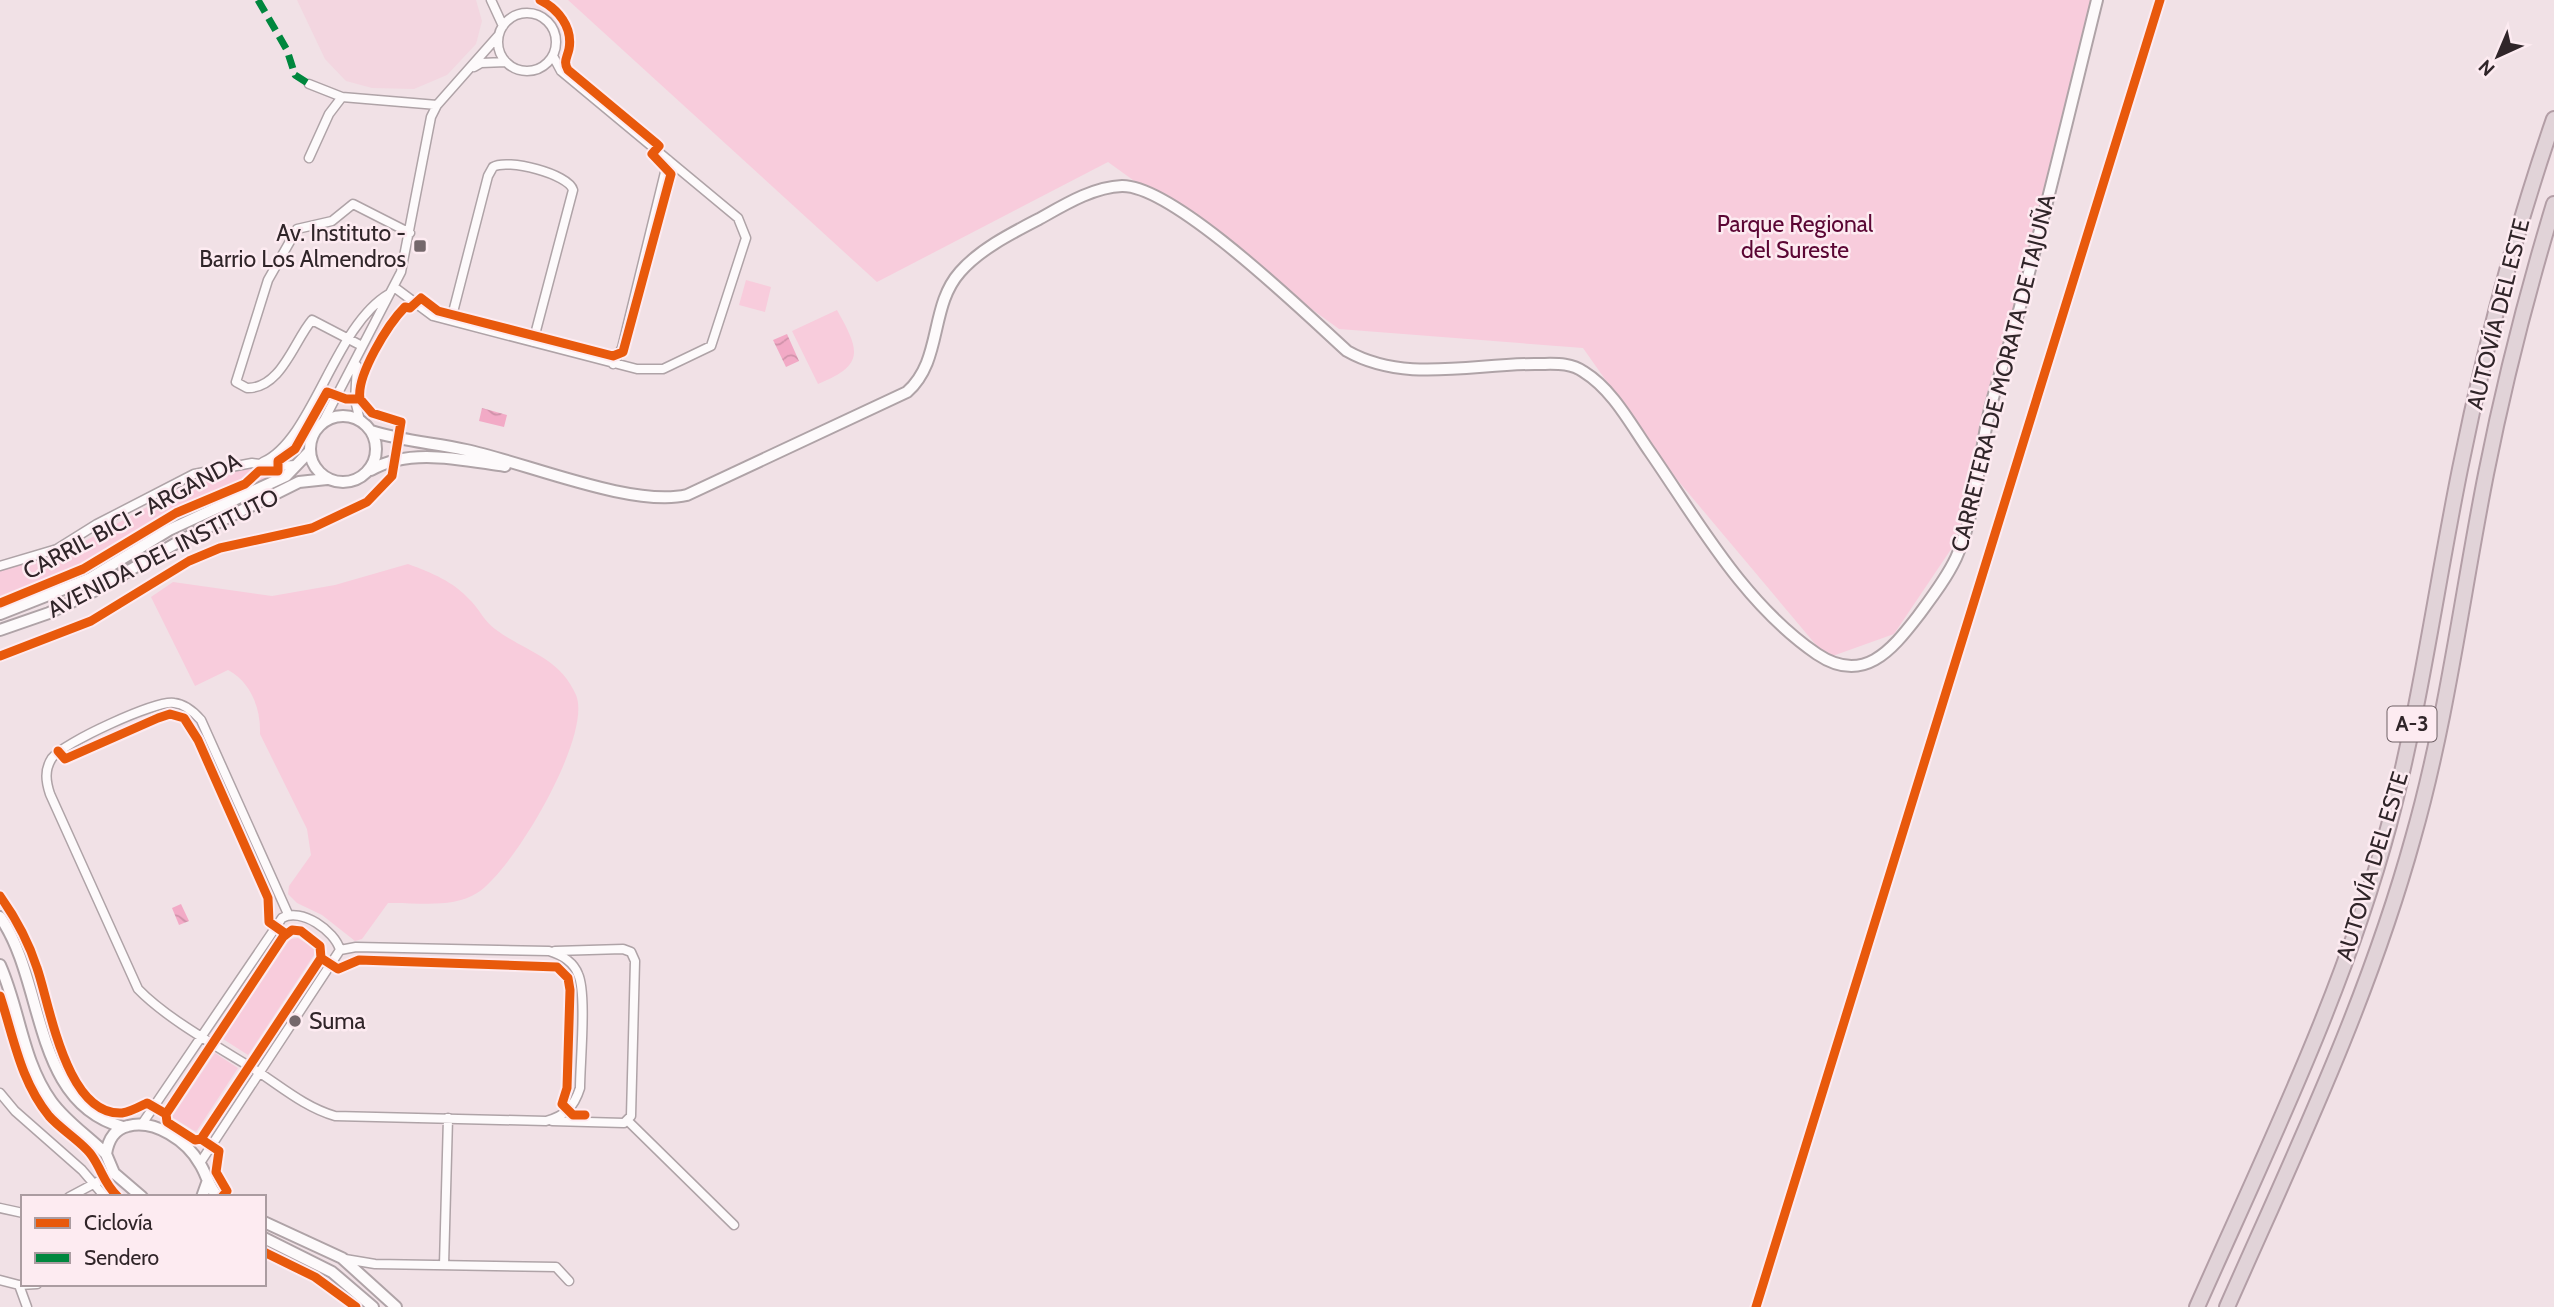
<svg xmlns="http://www.w3.org/2000/svg" width="2554" height="1307" font-family="Cabin,sans-serif">
<style>
.built{fill:#f3d6e0}
.park{fill:#f8ccdc}
.water{fill:url(#water-waves)}
.lines{fill:none;stroke-linecap:round;stroke-linejoin:round}
.minor-casing{stroke:#afa3a7;stroke-width:11}
.secondary-casing{stroke:#afa3a7;stroke-width:14}
.motorway-casing{stroke:#b39ea6;stroke-width:18}
.minor{stroke:#fdfafb;stroke-width:8}
.secondary{stroke:#fdfafb;stroke-width:10}
.motorway{stroke:#e1d3d8;stroke-width:14}
.quiet{stroke:#00873e;stroke-width:7;stroke-dasharray:14 7;stroke-linecap:butt}
.cycleway-casing{stroke:#fdebf1;stroke-width:13}
.cycleway{stroke:#e8590c;stroke-width:9}
.poi-dot{fill:#74676b;stroke:#fdebf1;stroke-width:2.5}
.labels{text-anchor:middle;stroke-width:5;stroke-linejoin:round;paint-order:stroke}
.shield{fill:#fdebf1;stroke:#6e6065;stroke-width:2}
.shield-label{font-size:21px;font-weight:bold;fill:#302529}
.park-label{font-size:23px;fill:#5b0634;stroke:#fdebf1}
.poi-label{font-size:23px;fill:#302529;stroke:#fdebf1;text-anchor:end}
.street-label{font-size:23px;fill:#302529;stroke:#fdebf1}
</style>
<defs>
<pattern id="water-waves" width="16" height="10" patternUnits="userSpaceOnUse" patternTransform="scale(1.75)"><rect width="16" height="10" fill="#f2aac6"/><path d="M0 5q4-4 8 0t8 0" fill="none" stroke="#d092aa"/></pattern>
</defs>
<rect width="100%" height="100%" fill="#f1e1e6"/>
<path class="built" d="M297,0H476L482,21L476,44L447,75L414,89L372,88L346,81L325,59Z"/>
<path class="park" d="M568,0H2098L1968,524L1894,634L1827,658L1669,470L1583,348L1339,329L1108,162L877,282Z
M746,280L771,287L765,312L739,305Z
M837,310C860,351 865,365 818,384L792,331Z
M259,466L285,469L172,522L63,586L0,609V570L65,552L200,478Z
M408,564C432,573 453,581 471,601C479,609 485,622 495,629C524,651 560,657 576,695C593,735 513,871 477,893C452,909 415,902 388,903L362,939L355,941L322,915L297,903L288,894L289,886L311,855L307,829L260,734C261,709 251,682 228,670L195,686L151,597L173,582L272,596L335,585Z
M298,938L314,948V955L248,1055L223,1039L290,939Z
M215,1053L238,1068L196,1132L172,1117Z"/>
<path class="water" d="M787,334L799,361L786,367L773,340Z
M482,408L507,415L504,427L479,421Z
M181,904L189,921L179,925L172,908Z"/>
<g class="lines">
<defs>
<path id="minor" d="M491,0L503,26
M498 42a29 29 0 1 1 58 0a29 29 0 1 1-58 0Z
M474,67L481,63L506,62
M309,84L342,97L437,105
M309,158L329,114L342,97
M394,287L433,316L637,369H663L711,346L746,238L738,218L561,71L553,56
M451,320L488,176L493,167C507,158 569,174 573,190L533,342
M362,346L312,320C294,341 281,389 247,388L236,382L268,280L297,229L332,221L353,204L410,233
M613,364L622,348L668,160
M357,366L355,400L360,421
M323,422L401,272L431,117L437,105L498,36
M263,462C313,440 334,326 389,294
M0,566L57,549L97,524L194,474L252,463L278,466L296,465
M288,914L201,720C194,712 185,704 174,703C156,700 63,743 52,758C44,770 46,782 50,794L138,989C168,1020 222,1049 260,1073C284,1089 307,1108 335,1116L546,1121C565,1116 574,1107 580,1088C580,1064 587,993 578,974C573,961 562,955 549,951L356,947L340,950
M0,1093L15,1111L82,1170L105,1197
M552,1121L624,1123L631,1116L635,961L631,952L623,949L555,951
M628,1121L734,1225
M142,1124L282,918C301,907 335,931 340,950L200,1163
M69,1197L114,1173
M0,1208L23,1213
M345,1259L375,1264L556,1267L569,1281
M444,1265L448,1118
M0,1280L19,1285L37,1284
M19,1285L27,1307"/>
<path id="secondary" d="M310 449a33 33 0 1 1 66 0a33 33 0 1 1-66 0Z
M371,431C402,441 434,443 466,450C524,462 632,508 687,495L907,392C943,360 929,307 960,272C980,249 1012,233 1039,219C1064,205 1093,187 1122,186C1174,185 1306,314 1347,351C1405,384 1475,363 1538,364C1554,364 1570,362 1584,372C1613,390 1631,425 1650,452C1699,523 1744,604 1817,654C1863,685 1891,651 1918,616C1932,597 1946,579 1956,558C1977,512 1978,458 1990,409C1999,374 2012,339 2021,303C2048,202 2072,101 2097,0
M371,470C410,447 462,460 505,466
M0,614L89,579L169,530L286,476L309,452
M0,630L49,613L96,590L178,542L299,482L327,479
M0,917C46,982 31,1102 123,1127
M0,965C20,1010 22,1060 51,1101C66,1122 88,1136 106,1154
M142,1197L114,1173L106,1154C108,1141 114,1129 128,1126C155,1119 187,1141 200,1164C207,1175 208,1186 218,1197
M202,1197L207,1183
M264,1222L342,1258L396,1307
M264,1238L332,1272L373,1307"/>
<path id="motorway" d="M2197,1307C2267,1149 2344,992 2389,825C2420,708 2436,588 2460,469C2484,350 2514,234 2554,119
M2227,1307C2295,1153 2368,1001 2413,838C2447,719 2462,595 2486,474C2504,383 2527,293 2554,204"/>
</defs>
<use href="#minor" class="minor-casing"/>
<use href="#secondary" class="secondary-casing"/>
<use href="#motorway" class="motorway-casing"/>
<use href="#minor" class="minor"/>
<use href="#secondary" class="secondary"/>
<use href="#motorway" class="motorway"/>
<path class="quiet" d="M258,0L287,50L295,75L309,84"/>
<defs>
<path id="cycleway" d="M360,399C356,376 388,324 405,307L410,308L421,298L438,311L613,356L623,352L671,174L652,154L659,146L657,144L568,70C563,62 567,58 569,49C573,27 558,9 540,0
M0,603L83,569L176,513L245,484L259,471H278V461L295,449L327,392L346,399H360L372,413L401,422L392,476L367,502L312,528L220,548L189,561L91,621L0,656
M58,751L65,759L158,718L170,714L184,718L198,740L268,898L269,922L286,934
M0,896C15,917 29,943 37,968C50,1005 66,1116 122,1113C130,1112 139,1107 147,1103L166,1114L167,1122L195,1140L201,1139L219,1151L216,1172L227,1191L222,1197
M321,958L338,969L359,960L557,967L568,978L570,990L567,1088L562,1104L573,1115H585
M0,996C14,1038 20,1080 49,1116C60,1129 85,1144 92,1156C103,1172 103,1182 118,1197
M166,1114L283,937L292,930L301,931L320,946L321,958L201,1139
M264,1252L315,1277L356,1307
M1756,1307L2160,0"/>
</defs>
<use href="#cycleway" class="cycleway-casing"/>
<use href="#cycleway" class="cycleway"/>
</g>
<g class="poi-dot">
<rect x="413" y="239" width="14" height="14" rx="3.5"/>
<circle cx="295" cy="1021" r="7"/>
</g>
<g class="labels">
<rect class="shield" x="2387.5" y="706.5" width="49" height="35" rx="5"/>
<g class="shield-label">
<text x="2412" y="731">A-3</text>
</g>
<g class="park-label">
<text x="1795" y="232">Parque Regional<tspan x="1795" dy="26">del Sureste</tspan></text>
</g>
<g class="poi-label">
<text x="406" y="241">Av. Instituto -<tspan x="406" dy="26">Barrio Los Almendros</tspan></text>
<text x="309" y="1029" text-anchor="start">Suma</text>
</g>
<g class="street-label">
<text transform="translate(2498 314) rotate(-76)" y="8">AUTOVÍA DEL ESTE</text>
<text transform="translate(2003 373) rotate(-76)" y="8">CARRETERA DE MORATA DE TAJUÑA</text>
<text transform="translate(132 516) rotate(-28)" y="8">CARRIL BICI - ARGANDA</text>
<text transform="translate(163 553) rotate(-27)" y="8">AVENIDA DEL INSTITUTO</text>
<text transform="translate(2372 866) rotate(-73)" y="8">AUTOVÍA DEL ESTE</text>
</g>
</g>
<rect x="21" y="1195" width="245" height="91" fill="#fdebf1" stroke="#ab9ca1" stroke-width="2"/>
<rect x="35" y="1218" width="35" height="10" fill="#e8590c" stroke="#ab9ca1" stroke-width="2"/>
<text x="84" y="1230" font-size="21" fill="#302529">Ciclovía</text>
<rect x="35" y="1253" width="35" height="10" fill="#00873e" stroke="#ab9ca1" stroke-width="2"/>
<text x="84" y="1265" font-size="21" fill="#302529">Sendero</text>
<g transform="translate(2498 56) rotate(224)" stroke="#fdebf1" stroke-width="5" paint-order="stroke">
<path d="M0-5L12 26L0 18L-12 26Z" fill="#302529"/>
<text y="-10" font-size="19" font-weight="bold" text-anchor="middle" fill="#302529">N</text>
</g>
</svg>
